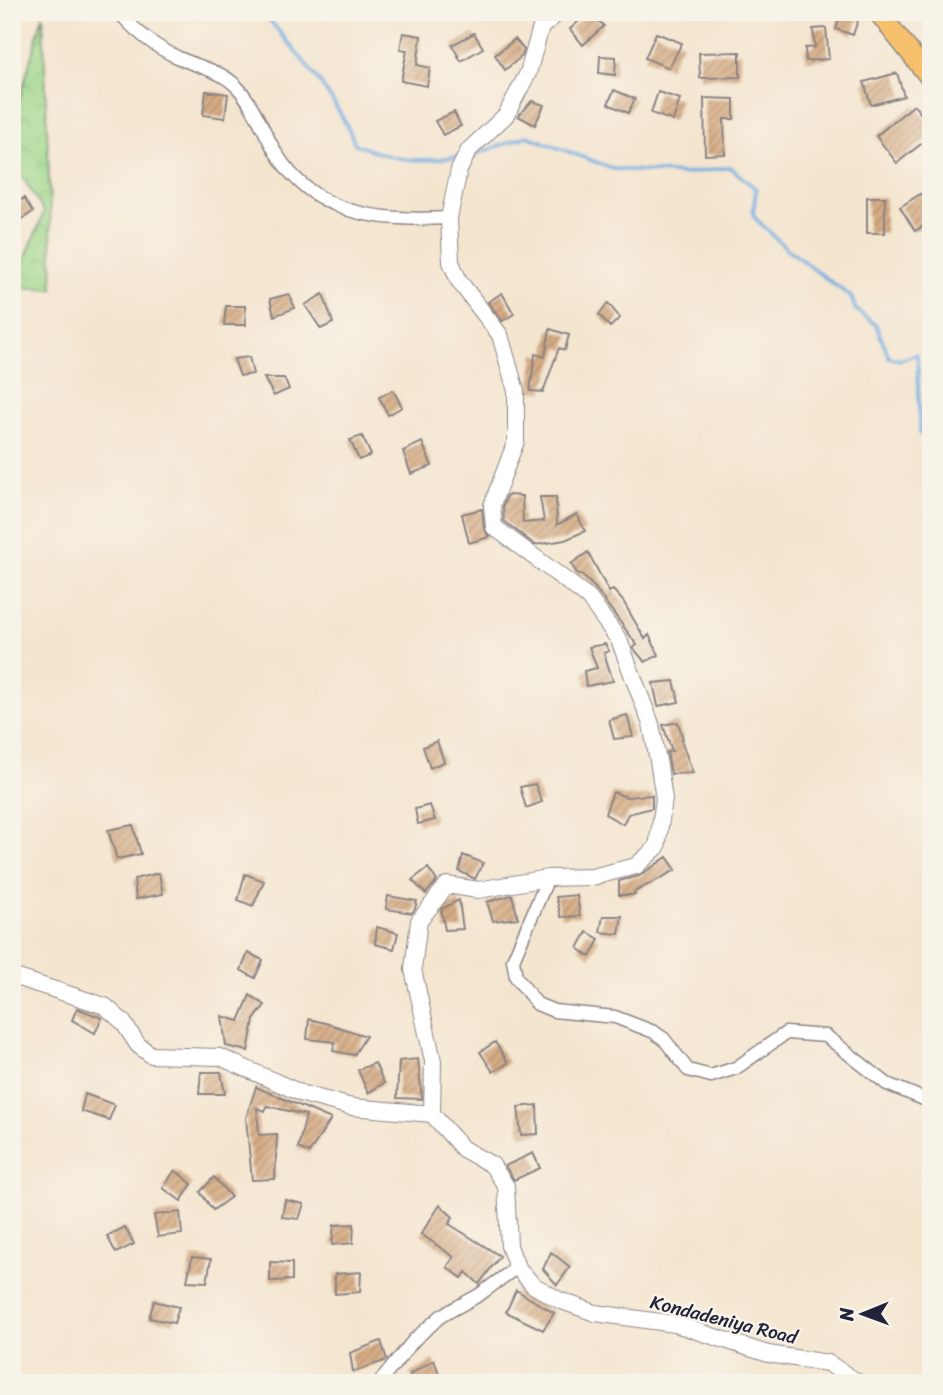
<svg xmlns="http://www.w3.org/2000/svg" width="943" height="1395" font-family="Sriracha,sans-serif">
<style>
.park{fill:url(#park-crowns);stroke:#607c62;stroke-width:2}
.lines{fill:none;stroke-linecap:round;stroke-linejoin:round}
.stream{stroke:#6face1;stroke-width:3.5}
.building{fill:url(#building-hatch)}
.minor-casing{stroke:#8b8485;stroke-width:15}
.tertiary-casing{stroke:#8b8485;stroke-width:18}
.primary-casing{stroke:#8b8485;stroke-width:22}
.minor{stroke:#fff;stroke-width:12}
.tertiary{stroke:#fff;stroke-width:16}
.primary{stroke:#f7c06c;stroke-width:19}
.labels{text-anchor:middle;stroke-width:5;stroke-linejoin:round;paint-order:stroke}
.street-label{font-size:19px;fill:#22223b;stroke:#f7f3e8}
</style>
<defs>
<pattern id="park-crowns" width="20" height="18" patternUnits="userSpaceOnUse" patternTransform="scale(1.75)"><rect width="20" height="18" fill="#9ed78a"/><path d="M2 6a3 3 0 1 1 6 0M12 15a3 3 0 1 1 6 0" fill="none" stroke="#88b878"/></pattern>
<pattern id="building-hatch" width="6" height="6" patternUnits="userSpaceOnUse" patternTransform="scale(1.75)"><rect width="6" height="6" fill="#d7ac84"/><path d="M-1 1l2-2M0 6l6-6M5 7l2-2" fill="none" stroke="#ae8c6d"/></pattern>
</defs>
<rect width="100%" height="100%" fill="#f7f3e8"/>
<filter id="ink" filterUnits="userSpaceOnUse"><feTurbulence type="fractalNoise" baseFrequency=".0143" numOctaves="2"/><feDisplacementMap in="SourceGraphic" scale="14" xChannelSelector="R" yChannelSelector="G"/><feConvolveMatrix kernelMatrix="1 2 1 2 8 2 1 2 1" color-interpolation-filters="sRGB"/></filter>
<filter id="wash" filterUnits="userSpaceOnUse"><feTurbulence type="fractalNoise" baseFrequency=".00686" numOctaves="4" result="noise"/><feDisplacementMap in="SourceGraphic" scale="28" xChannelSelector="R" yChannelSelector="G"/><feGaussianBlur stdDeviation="1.57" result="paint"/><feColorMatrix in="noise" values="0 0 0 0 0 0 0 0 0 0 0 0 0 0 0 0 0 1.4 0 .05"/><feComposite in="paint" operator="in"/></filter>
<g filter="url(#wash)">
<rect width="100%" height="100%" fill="#f4e5cf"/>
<path class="park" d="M43,15L53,289L14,287L44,212L12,160V127Z"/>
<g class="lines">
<path class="stream" d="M263,12C296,53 336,95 355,144C398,162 416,163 461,156
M476,154L527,136L614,169L685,174L730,167L756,189L753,214L756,219L787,249L851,297L856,310L876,325L889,357L900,360L917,354L920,434L931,444
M931,752V777"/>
</g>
<g id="blocks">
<path class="building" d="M589,12L604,26L583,45L570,29Z
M841,12L859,17L853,35L836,29Z
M826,28L829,59L806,61L805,48L815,47L813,29Z
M403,33L421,36L417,65L430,68L427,86L401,81L407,50L400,49Z
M474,33L483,48L461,61L452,45Z
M656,33L682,43L669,68L645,58Z
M515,39L524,50L522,56L505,70L495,55Z
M740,52V77L700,78L699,53Z
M600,56L616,57L615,75L599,73Z
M897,73L904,96L871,105L864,82Z
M614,90L635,99L628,113L608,104Z
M206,91L228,94L225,118L203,115Z
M658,92L680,99L673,121L651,113Z
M704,98L734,99V119H724L725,154L705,155Z
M532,101L544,105L535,125L518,116Z
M914,105L931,126V136L897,163L876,136Z
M454,112L461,126L443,135L435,121Z
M922,193L931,207V221L915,231L900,207Z
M867,197H885V233H867Z
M24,198L33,212L12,225V206Z
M502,293L514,314L502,321L488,302Z
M289,294L295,308L274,316L270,299Z
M323,294L333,323L321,329L305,305Z
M608,303L620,318L610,327L599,315Z
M226,306H245L246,325H224Z
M550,329L569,335L565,350L559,348L543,392L530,391L535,354L545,357Z
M249,357L253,374L240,376L234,359Z
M264,378H284L289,389L274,396Z
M393,390L402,407L388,415L379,397Z
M362,436L371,455L359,460L350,440Z
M422,442L432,466L411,474L403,451Z
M507,495L522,496L523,523L544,521L540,497H556L557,525L577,514L585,531L565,540L535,545L504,521L503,506Z
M482,509L484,528L489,537L469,543L462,514Z
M588,552L609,592L613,590L623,601L645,639L649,635L659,655L645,662L633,648L637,645L595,588L581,574L578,575L571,564Z
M605,644L609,651L604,653L613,681L586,686L584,671L597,668L589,647Z
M674,681L679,702L658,706L653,683Z
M627,715L633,737L614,739L609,720Z
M678,722L683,739L681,740L693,773L671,774L667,752L672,751L663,725Z
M437,741L444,762L430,768L423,747Z
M535,784L542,802L526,808L520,787Z
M613,792L626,797L652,795V808L628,814L623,824L605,814Z
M430,805L435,820L418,824L415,809Z
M133,825L141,854L117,859L108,830Z
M463,855L483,863L475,879L459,871Z
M667,857L676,870L634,892L635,895H619V881L639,876Z
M428,868L437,881L426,894L412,880Z
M159,873L163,894L136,899L134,879Z
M245,874L264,881L253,906L238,900Z
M512,895L518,918L493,921L487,902Z
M577,895L580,916L561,917L556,897Z
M388,896L417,901L415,909L412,913L386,909Z
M459,900L463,929L445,930L441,909Z
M603,916H622L619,934L600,932Z
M377,927L398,933L394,949L375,944Z
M587,932L599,939L590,957L578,948Z
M248,953L263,960L255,978L241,970Z
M250,995L265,1005L254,1020L248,1051L226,1046L222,1016L239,1021Z
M77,1008L102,1018L95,1033L72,1020Z
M309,1019L329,1024L366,1036L354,1055L333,1051L335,1042L307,1039Z
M495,1042L508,1063L493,1072L480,1052Z
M418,1059L422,1099L397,1098L399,1061Z
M375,1063L384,1083L368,1093L358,1070Z
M201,1072H221L225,1094H199Z
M256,1087L331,1119L309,1153L298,1148L306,1115L267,1106L265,1111L257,1108L259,1135L277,1134L275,1179L252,1180L246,1118Z
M85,1094L115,1105L109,1120L81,1111Z
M537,1105L538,1134L521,1135L518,1107Z
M533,1153L540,1168L514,1180L505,1166Z
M175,1170L192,1184L181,1201L163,1188Z
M214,1177L231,1197L213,1210L200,1192Z
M285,1200L304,1204L299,1219L282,1217Z
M440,1205L453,1217L449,1224L500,1256L479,1284L466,1272L462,1278L447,1267L454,1257L421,1234Z
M180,1212L182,1234L158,1237L154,1215Z
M354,1224L353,1243L332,1245L334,1225Z
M125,1227L134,1244L116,1253L107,1236Z
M551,1252L570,1267L557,1285L543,1269Z
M192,1257L211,1259L207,1282L187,1281Z
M270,1262L292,1263V1280L270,1281Z
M361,1272L360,1292L335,1294V1274Z
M516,1290L554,1313L543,1330L506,1312Z
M154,1301L179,1307L174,1323L149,1318Z
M381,1341L387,1360L353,1372L350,1353Z
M434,1360L441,1379L414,1383L410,1374Z"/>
</g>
</g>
<g filter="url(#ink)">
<use href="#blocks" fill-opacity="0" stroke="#8b8485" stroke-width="2"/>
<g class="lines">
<defs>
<path id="minor" d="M119,12C136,32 153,46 177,57C197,67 222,70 238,88C254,105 264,133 276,153C315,217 380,221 449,218
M548,878L513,960L516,977L537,1004L554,1011L615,1017L654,1032L664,1039L688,1070L711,1076L736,1068L786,1033L826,1036L887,1084L931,1102
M379,1383L414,1340L441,1316L479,1295L517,1267"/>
<path id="tertiary" d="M12,976L105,1006L123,1022L138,1045L151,1055L220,1057L303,1094L352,1107L432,1114L463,1149L492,1165L506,1186L509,1246L517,1267L533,1285L559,1300L595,1313L675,1324L768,1354L828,1363L859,1383
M432,1114L433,1061L413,969L419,921L447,885L478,890L548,878L592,877L636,866L657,847L664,799L659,766L651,724L619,640L588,597L494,527L492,505L516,441V391L500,335L459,281L451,262L449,218L459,170L469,150L506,115L528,73L541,27L559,12"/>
<path id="primary" d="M878,12L931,79"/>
</defs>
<use href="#minor" class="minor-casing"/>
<use href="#tertiary" class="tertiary-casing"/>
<use href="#primary" class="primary-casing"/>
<use href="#minor" class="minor"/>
<use href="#tertiary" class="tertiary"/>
<use href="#primary" class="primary"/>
</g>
</g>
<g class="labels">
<g class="street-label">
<text transform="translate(724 1319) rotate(14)" y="7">Kondadeniya Road</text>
</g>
</g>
<rect width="943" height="1395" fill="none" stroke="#f7f3e8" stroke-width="42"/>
<g transform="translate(863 1314) rotate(269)" stroke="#f7f3e8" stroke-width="5" paint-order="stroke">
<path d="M0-5L12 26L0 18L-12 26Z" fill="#22223b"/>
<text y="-10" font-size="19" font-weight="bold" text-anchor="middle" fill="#22223b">N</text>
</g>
</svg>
